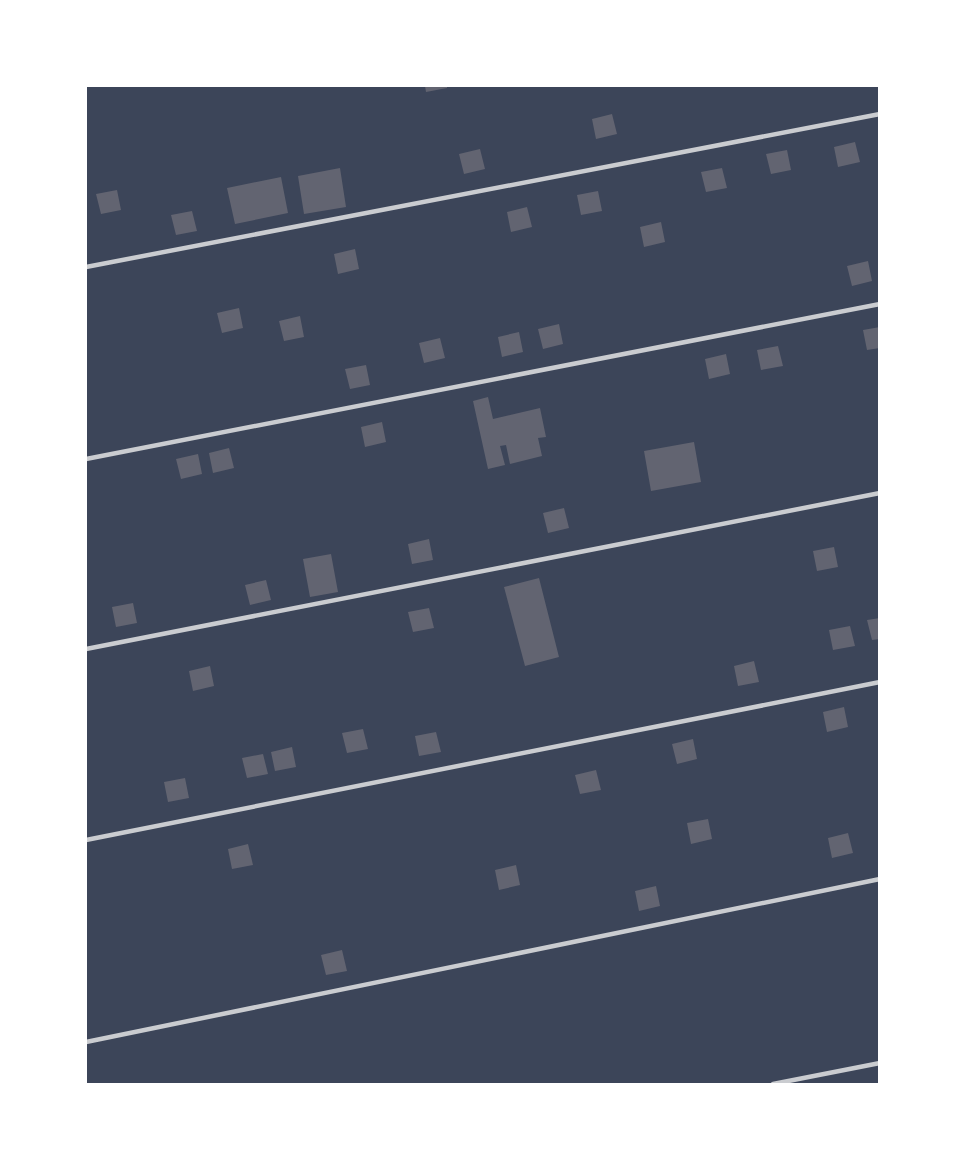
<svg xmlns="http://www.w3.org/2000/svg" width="965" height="1170" font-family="'Libre Baskerville',serif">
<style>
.green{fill:#3c4559}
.building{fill:#626471}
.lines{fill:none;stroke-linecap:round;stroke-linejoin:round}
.service{stroke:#caccd0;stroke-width:4.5}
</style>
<rect width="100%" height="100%" fill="#2d3142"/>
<path class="green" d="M86,86H879V1084H86Z"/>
<path class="building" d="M425,86H447V88L426,92Z
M612,114L617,134L596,139L592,119Z
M855,142L860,162L838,167L834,147Z
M480,149L485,169L464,174L459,154Z
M787,150L791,170L771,174L766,154Z
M340,168L346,207L304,214L298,176Z
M722,168L727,188L706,192L701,172Z
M281,177L288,213L235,224L227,188Z
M117,190L121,210L101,214L96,194Z
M598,191L602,211L581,215L577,195Z
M527,207L532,227L511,232L507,212Z
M192,211L197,231L176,235L171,215Z
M661,222L665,242L644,247L640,227Z
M355,249L359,269L338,274L334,254Z
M868,261L872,281L852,286L847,266Z
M239,308L243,328L222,333L217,313Z
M300,316L304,337L284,341L279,321Z
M559,324L563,344L543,349L538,329Z
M880,327V348L867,350L863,330Z
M519,332L523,352L502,357L498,337Z
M440,338L445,358L424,363L419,343Z
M778,346L783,366L761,370L757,350Z
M726,354L730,374L709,379L705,359Z
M366,365L370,385L350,389L345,369Z
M488,397L493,419L540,408L546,437L538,438L542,456L510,464L506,445L500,446L505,465L488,469L473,401Z
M382,422L386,442L365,447L361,427Z
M694,442L701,482L651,491L644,451Z
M229,448L234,468L213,473L209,453Z
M198,454L202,474L181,479L176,459Z
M564,508L569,528L548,533L543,513Z
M429,539L433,560L412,564L408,544Z
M834,547L838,567L817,571L813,551Z
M331,554L338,592L310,597L303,559Z
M539,578L559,657L525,666L504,587Z
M266,580L271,600L250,605L245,585Z
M133,603L137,623L116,627L112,607Z
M429,608L434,628L413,632L408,612Z
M880,618V639L872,640L867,620Z
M850,626L855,646L833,650L829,630Z
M754,661L759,682L738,686L734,666Z
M210,666L214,686L193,691L189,671Z
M844,707L848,727L827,732L823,712Z
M363,729L368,749L347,753L342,733Z
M436,732L441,752L419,756L415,736Z
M693,739L697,759L677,764L672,744Z
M292,747L296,767L275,771L271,752Z
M263,754L268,774L247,778L242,758Z
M596,770L601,790L580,794L575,775Z
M185,778L189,798L168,802L164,782Z
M708,819L712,839L691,844L687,823Z
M848,833L853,853L832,858L828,838Z
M248,844L253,865L232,869L228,849Z
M516,865L520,885L499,890L495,870Z
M656,886L660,906L639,911L635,891Z
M342,950L347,971L326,975L321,955Z"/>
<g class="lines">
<path class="service" d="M86,267L880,114
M86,459L880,304
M86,649L880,493
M86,840L880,682
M86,1042L880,879
M773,1084L880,1063"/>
</g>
<rect width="965" height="1170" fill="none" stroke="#ffffff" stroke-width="174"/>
</svg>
